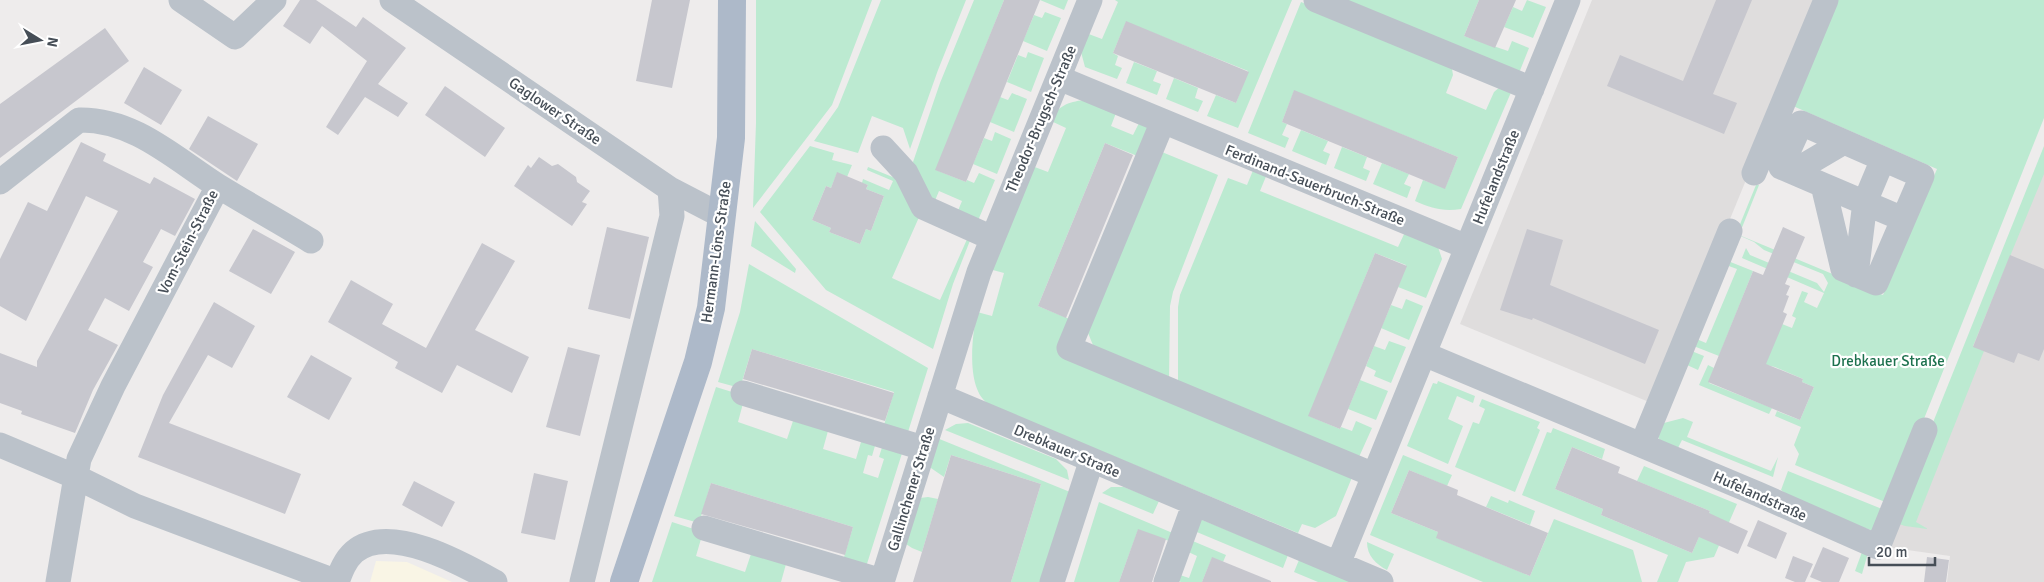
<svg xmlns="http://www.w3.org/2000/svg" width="2044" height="582" font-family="Signika,sans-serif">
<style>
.commercial{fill:#f9f5e5}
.education{fill:#dfdddd}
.green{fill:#bcead1}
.building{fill:#c7c7ce}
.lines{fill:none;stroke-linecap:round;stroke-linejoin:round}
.minor{stroke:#bbc2ca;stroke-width:25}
.major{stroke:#adb9c9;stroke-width:28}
.labels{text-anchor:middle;stroke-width:4.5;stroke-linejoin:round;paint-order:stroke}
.street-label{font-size:15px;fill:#464e57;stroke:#fff}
.park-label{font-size:15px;fill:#1d714e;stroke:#fff}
</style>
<rect width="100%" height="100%" fill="#eeecec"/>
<path class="commercial" d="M376,561L407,562L452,582H370Z"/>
<path class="education" d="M1592,0H1820L1714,258L1649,402L1460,324Z
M2044,154V582H1947L1950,556L1886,547Z"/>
<path class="green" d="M756,0H872L832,105L753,208L756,123Z
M881,0H966L938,70L910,149L903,128L872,116L858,153L814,141L838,107Z
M974,0H1004L936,170L966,182L967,180L974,183L979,173L995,180L977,223L957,213L962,201L939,191L934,203L924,199L913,162L940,83Z
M1040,0H1068L1064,10Z
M1115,0H1292L1238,128L1207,116L1216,95L1236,103L1248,71L1126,22L1113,53L1118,56L1115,65L1122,68L1117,79L1085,67L1081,52L1086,33L1102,39L1118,2Z
M1325,0H1479L1464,36L1508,51L1512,41L1529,48L1517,78Z
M1527,0L1546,7L1533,38L1504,27L1513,7L1522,11Z
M1833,0H2044V118L1890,504L1795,465L1799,454L1794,445L1801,427L1775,416L1777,411L1800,420L1814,387L1802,382L1803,379L1775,367L1750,361L1782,324L1792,328L1796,318L1792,316L1802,291L1808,293L1804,302L1817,308L1824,293L1742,258L1746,248L1750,255L1817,283L1824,292L1828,283L1823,274L1764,250L1754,242L1736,234L1756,185H1759L1739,235L1883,295L1937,169L1793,106Z
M1301,2L1451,63L1453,75L1446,93L1486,110L1494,92L1501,86L1512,90L1461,209C1443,212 1431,208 1415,201L1423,180L1445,188L1458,157L1294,91L1282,122L1287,124L1282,135L1289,138L1285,148L1248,133Z
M1045,12L1061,18L1047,51L1023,41L1034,15L1042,18Z
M1028,52L1044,58L1031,92L1007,82L1018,55L1026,58Z
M1134,62L1157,71L1153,81L1161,84L1157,95L1126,83Z
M1174,78L1198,88L1195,98L1203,101L1198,112L1166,99Z
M1012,93L1027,99L1014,132L990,122L1000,97L1008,100Z
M1084,100L1116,113L1111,126L1133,135L1139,123L1152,128L1140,157L1105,143L1038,306L1072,320L1060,352L1353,475L1336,516L1315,528L1302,524L1298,533L990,405C965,391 972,336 977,312L992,316L1004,273L989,269L1032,166L1048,172L1066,128L1051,121C1057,106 1068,102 1084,100Z
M1301,130L1328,141L1323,151L1330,154L1326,165L1292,151Z
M995,132L1011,139L997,174L973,164L984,138L992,141Z
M810,146L834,153L832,160L852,165L847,177L837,173L831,188L826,186L812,220L831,228L829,232L860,244L866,229L871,231L884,196L866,189L868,185L862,183L863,179L889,190L893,181L867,170L868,167L900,180L920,215L892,278L940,300L968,237L971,238L953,284L933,349L826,290L760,212Z
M2044,146V174L1973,346L1984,351L1982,356L1916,522L1928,529L1905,526L1893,522Z
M1342,147L1367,157L1363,168L1370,171L1366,181L1334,168Z
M1157,150L1218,175L1173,292L1170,306L1169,382L1095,350L1086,328Z
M1382,163L1409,174L1404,184L1411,187L1407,198L1373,184Z
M1254,168L1267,174L1260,191L1398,247L1406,230L1438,247L1442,259L1426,298L1398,287L1406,265L1375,253L1309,416L1340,429L1341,427L1352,431L1356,421L1372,428L1359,457L1178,385V307L1180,295L1228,178L1247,185Z
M755,221L796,269L795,273L751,246Z
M1728,261L1753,271L1719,356L1691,345L1694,338L1706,343L1737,269L1726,265Z
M749,264L928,368L908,432L884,425L894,392L752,349L740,388L718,382L740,312Z
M1406,299L1423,306L1409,340L1381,328L1391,305L1402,309Z
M1389,341L1406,347L1391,383L1374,376L1376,371L1366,366L1374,346L1385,350Z
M1689,350L1704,356L1698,370L1687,365Z
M1708,365L1714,368L1709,383L1772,408L1769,414L1699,385Z
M1360,380L1388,391L1376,420L1348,409Z
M1438,381L1475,396L1473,403L1457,396L1448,419L1463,426L1448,464L1407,446L1433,383L1437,384Z
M716,387L745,396L738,422L787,439L793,421L828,431L823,449L856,459L861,442L877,439L872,456L868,455L863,473L878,478L884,459L879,457L884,441L904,447L865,570L842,564L853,527L711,483L699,523L674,516Z
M1482,399L1540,422L1537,428L1540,430L1515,492L1455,467L1473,422L1479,424L1485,409L1479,406Z
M1683,418L1693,422L1687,437L1771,471L1778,457L1773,477L1682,440L1678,448L1660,441L1656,432L1660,424Z
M968,423L1056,459L1067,470L1069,480L945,430L956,424Z
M1553,428L1605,449L1602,459L1572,447L1555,489L1603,509L1601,515L1692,553L1710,511L1637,481L1644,466L1737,504L1714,557L1686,562L1678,582H1657L1668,555L1522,495L1547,432L1551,433Z
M937,438L1070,492L1041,582H1011L1041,484L951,455L944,477L928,466Z
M1403,455L1452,475L1447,486L1409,470L1391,513L1438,532L1437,538L1530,576L1554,519L1633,550L1642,582H1483L1370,535Z
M1788,471L1887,511L1874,531L1808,510L1781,490Z
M1111,487H1124L1159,501L1153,514L1102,493Z
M1491,496L1508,503L1509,500L1535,511L1530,525L1486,507Z
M928,497L938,499L922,552L912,548L906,544L920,498Z
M1099,502L1175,534L1172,542L1138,530L1119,582H1074Z
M1200,519L1288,555L1283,568L1192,530Z
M672,522L703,532L696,556L745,572L751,554L786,564L781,582H652Z
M1188,539L1226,555L1223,562L1212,558L1202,582H1181L1174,579L1177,574L1189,578L1197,556L1184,550Z
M1367,542L1394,554L1387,570C1376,564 1367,556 1367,542Z
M1862,552L1868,553L1862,574L1855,571Z
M1299,560L1352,582H1318L1294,572Z"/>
<path class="building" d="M300,0H316L356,27L363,17L406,48L378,84L408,103L398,117L365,97L338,135L326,127L367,61L322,26L310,44L283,26Z
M652,0H690L672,88L636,81Z
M1004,0H1040L966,182L935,170Z
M1479,0H1516L1495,48L1464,36Z
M1716,0H1752L1713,94L1737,103L1724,134L1607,86L1620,55L1683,81Z
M1126,21L1249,72L1236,103L1113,53Z
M105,28L129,61L0,158V104Z
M144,67L182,90L161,125L124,103Z
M445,86L505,128L485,157L425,115Z
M1294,90L1458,157L1445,189L1282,122Z
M208,116L258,144L237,181L189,149Z
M81,142L106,154L103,161L150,184L154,177L195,199L175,236L161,229L143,262L153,267L129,311L105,298L88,330L118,345L93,390L75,433L21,414L22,411L0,403V353L37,367V361L118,211L86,196L26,321L0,306V259L28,202L47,211Z
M1105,143L1133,155L1066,318L1038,306Z
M539,157L552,166L558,164L576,177L577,182L590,191L582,202L587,204L572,226L514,186L528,165L531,168Z
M837,172L868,185L866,189L884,196L871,231L866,229L860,244L829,232L831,228L812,220L826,186L831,188Z
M607,227L649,237L630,319L588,309Z
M1783,227L1805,237L1785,284L1790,286L1786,295L1789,296L1783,312L1787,314L1766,364L1803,379L1802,382L1814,387L1800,420L1708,382L1753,271L1763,275Z
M253,229L295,252L271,294L229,271Z
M1527,229L1563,240L1550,285L1659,330L1645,364L1533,318L1532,320L1500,310Z
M482,243L515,261L475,330L529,357L512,393L457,365L442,393L395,368L398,362L328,322L351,280L393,304L382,324L426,348Z
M1375,253L1407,266L1340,429L1308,416Z
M2010,255L2044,269V349L2039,361L2018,353L2014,363L1973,347Z
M214,302L255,326L232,368L208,355L169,423L301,474L285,514L138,457L163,395Z
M568,347L600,355L580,436L546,427Z
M752,349L894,393L885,421L743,379Z
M311,355L352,378L329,420L287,397Z
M1572,447L1620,467L1618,473L1710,511L1709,513L1748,531L1738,554L1699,537L1692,553L1601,515L1603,509L1555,489Z
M951,455L1041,484L1011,582H913Z
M1409,470L1458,490L1457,495L1548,533L1530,576L1436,538L1438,532L1391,513Z
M534,473L568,481L555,540L521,533Z
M414,481L455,502L442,527L402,505Z
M711,483L853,527L845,555L701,514Z
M1758,520L1787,533L1776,559L1747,546Z
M1138,529L1166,539L1152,582H1119Z
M1823,547L1849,558L1839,582H1822L1810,577Z
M1793,556L1813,564L1805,582H1795L1785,578Z
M1212,557L1271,581V582H1202Z
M1927,557L1949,560L1946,582H1924Z"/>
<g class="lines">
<path class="minor" d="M181,0L235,37L274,0
M392,0L670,189L722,216
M1316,0L1532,89
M1059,78L1467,247
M1163,121L1069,348L1374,475
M1801,123L1922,176L1876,283L1843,269L1823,185L1781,167Z
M883,148L906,173L923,207L992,238
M1793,172L1844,142
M1754,173L1826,0
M0,182L79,120C134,119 174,158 218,186C249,205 280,222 311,241
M1823,185L1903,219
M1856,275L1865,202L1883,159
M1424,354L1758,494L1878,547L1925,430
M743,393L923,448
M940,396L1381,582
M0,445L76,477L135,506L337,582
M1642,445L1730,231
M704,528L882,581
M1338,564L1568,0
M58,582L79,459L113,386L218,186
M337,582C341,571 345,560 354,552C389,522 463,564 495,582
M582,582L672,216L670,189
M882,582L979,272L1090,0
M1052,582L1091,462
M1166,582L1194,505"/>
<path class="major" d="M624,582L698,362L711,308L731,138L732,0"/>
</g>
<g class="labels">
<g class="street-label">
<text transform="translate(555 111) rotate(34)" y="5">Gaglower Straße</text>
<text transform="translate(1041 119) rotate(-67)" y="5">Theodor-Brugsch-Straße</text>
<text transform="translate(1496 177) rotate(-68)" y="5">Hufelandstraße</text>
<text transform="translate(1315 185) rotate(22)" y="5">Ferdinand-Sauerbruch-Straße</text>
<text transform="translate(188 242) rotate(-63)" y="5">Vom-Stein-Straße</text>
<text transform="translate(716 252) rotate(-82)" y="5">Hermann-Löns-Straße</text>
<text transform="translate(1067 451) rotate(23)" y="5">Drebkauer Straße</text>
<text transform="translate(911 489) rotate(-73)" y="5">Gallinchener Straße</text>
<text transform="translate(1760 496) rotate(24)" y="5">Hufelandstraße</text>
</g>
<g class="park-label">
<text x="1888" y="366">Drebkauer Straße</text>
</g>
</g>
<g transform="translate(40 40) rotate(100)" stroke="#ffffff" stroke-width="4" paint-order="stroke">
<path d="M0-4L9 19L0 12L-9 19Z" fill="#464e57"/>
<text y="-8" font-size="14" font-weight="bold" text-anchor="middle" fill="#464e57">N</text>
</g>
<path d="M1869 557v8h66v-8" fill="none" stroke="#464e57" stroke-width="2.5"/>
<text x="1876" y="557" font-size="15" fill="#464e57" stroke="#ffffff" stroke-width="4" paint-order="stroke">20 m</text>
</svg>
